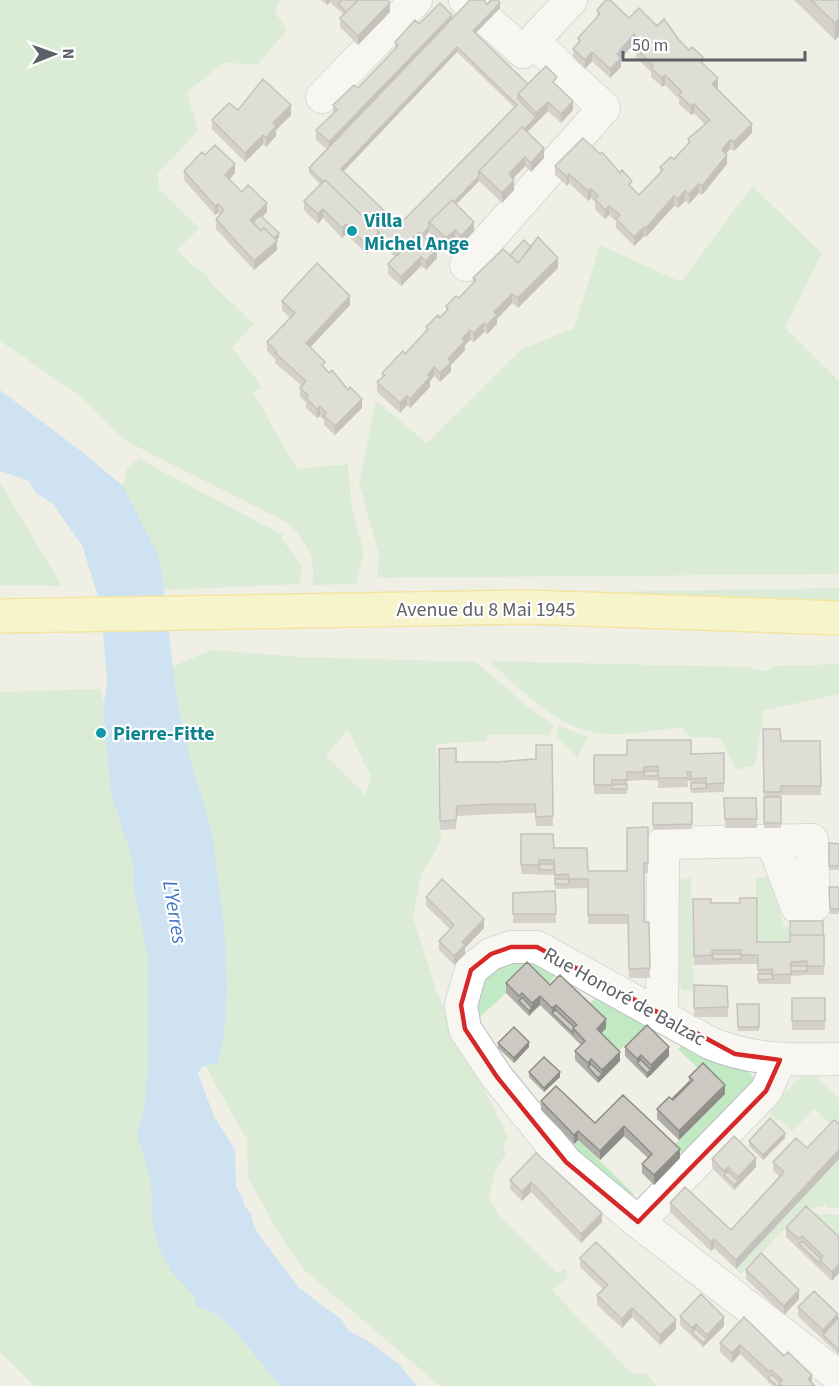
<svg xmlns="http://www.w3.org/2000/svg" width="839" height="1386" font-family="'Source Sans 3',sans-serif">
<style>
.green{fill:#c1e9c4;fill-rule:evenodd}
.water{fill:#a6d2ff}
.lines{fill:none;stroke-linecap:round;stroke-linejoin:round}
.minor-casing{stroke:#babdc2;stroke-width:34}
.major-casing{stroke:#f9d855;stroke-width:36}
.minor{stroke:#fff;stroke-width:32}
.major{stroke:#fff8ab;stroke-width:33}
.wall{fill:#afada7;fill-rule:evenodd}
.shaded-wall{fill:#8e8d88}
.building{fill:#cbc9c2;stroke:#8e8d88;stroke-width:1.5;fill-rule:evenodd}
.marked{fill:none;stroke:#d62828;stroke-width:4.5;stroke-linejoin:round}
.culture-dot{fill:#0f9aa8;stroke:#fff;stroke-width:2}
.labels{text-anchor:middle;stroke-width:4.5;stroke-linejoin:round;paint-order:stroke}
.culture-label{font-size:20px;font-weight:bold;fill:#0d838f;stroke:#fff;text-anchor:start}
.street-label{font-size:20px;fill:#5d6067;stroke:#fff}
.water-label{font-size:21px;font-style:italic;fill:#3f74c1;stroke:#fff}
</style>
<rect width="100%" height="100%" fill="#f0efe5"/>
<path class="green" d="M0,0H280L275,12L287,30L258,64L224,63L187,92L198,131L158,173L159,189L199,228L177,250L191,264L208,275L210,282L254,324L232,347L262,387L253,392L297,469L348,464L352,509L364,553L356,584L312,585C316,555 308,547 290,524L126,441L76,393L0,341Z
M752,186L822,253L785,328L839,381V574L377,578L379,555L359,483L376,401L427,443L522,349L574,328L600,245L681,282Z
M139,459L283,535L282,539L302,566L300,584L164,590L162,573L123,486L127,468Z
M0,482L62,586L0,585Z
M839,588V605L600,594L599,592Z
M211,650L303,657L476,662L527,706L554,725L549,735H487V741L436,744L441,842L421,875L413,917L437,993L508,1137L503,1145L506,1153L495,1172L489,1199L500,1217L557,1273L566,1268L568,1278L552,1290L632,1374L645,1373L657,1386H440L304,1270L283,1240L248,1178L247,1140L198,1053L163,671ZM348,730L371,777L365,795L326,756Z
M489,661L747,667L767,671L775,666L839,664V694L762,711L763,718L755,765L736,770L720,738L690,737L681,727C656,730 617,738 592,732C551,723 520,688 489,661Z
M100,689L126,797L159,981L301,1386H35L0,1352V692Z
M559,726L588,737L577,758L556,736Z
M769,877L772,880L784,927L790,926L791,951H757L756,878Z
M691,878L694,990L684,991L679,985L678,884L680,880Z
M534,961L559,973L544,988L506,993L480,1017C465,998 491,967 510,962C517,960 526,961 534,961Z
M597,995L648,1025L614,1055L597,1038L588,1006Z
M683,1045L746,1069L753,1077L752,1083L683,1155L674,1145L725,1094L678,1049Z
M805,1075L817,1077L839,1099V1133L814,1109L792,1131L778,1118L776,1120L771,1116V1107L798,1079Z
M578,1140L635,1195H629L620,1189L570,1145Z
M839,1158V1208H826V1205L802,1211L741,1274L736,1269Z
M813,1213L839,1215V1246Z"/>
<path class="water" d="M0,390L81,451L123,486L157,553L162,573L176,694L190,759L212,831L225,936L227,988L225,1027L218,1065L211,1064L202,1067L198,1074L214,1116L235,1150L236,1187L243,1198L244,1206L251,1213L254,1226L259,1235L299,1288L342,1320L349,1331L370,1342L399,1364L417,1386H280L240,1337L218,1315L196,1306L195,1298L171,1271L158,1247L152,1217L151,1182L137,1135L144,1108L148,1070V955L134,892L133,862L111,793L103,708L107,683L101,606L82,545L52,503L35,492L29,481L0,471Z"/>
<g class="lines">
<defs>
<path id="minor" d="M465,0L523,52L571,0
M322,97L416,0
M466,265L604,108L533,41
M662,1016L663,843L812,840L814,906L797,907L772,841
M839,1059C794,1060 752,1061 710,1043L537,947H511L491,954L471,970L461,1005L465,1029L497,1077L566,1162L638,1222L839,1377
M638,1222L766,1091L780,1060"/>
<path id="major" d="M0,616L527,607L839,618"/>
</defs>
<use href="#minor" class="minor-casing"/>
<use href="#major" class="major-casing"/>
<use href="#minor" class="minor"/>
<use href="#major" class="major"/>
</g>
<path class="wall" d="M321,0H387L390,12L358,45L340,27V18L344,15L330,2L327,5Z
M794,0H839V36L835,40Z
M487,4L500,8L475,34L528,84L557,85L573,110L561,123L548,111L527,132L544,158L531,172L525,166L516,175L513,179L514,190L502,203L479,181L456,204L474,231L461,245L455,239L446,248L429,232L424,237L437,258L426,270L421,266L401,286L388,274V264L395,257L379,241L367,254L346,234L342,238L323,218L318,224L304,210V201L320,184L309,173V168L327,149L316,140V130L333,114V105L358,88L395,50V42L419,24L452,19ZM457,52L514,107L399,225L343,172Z
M597,10L657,26L679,40L703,63L718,87L716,89L752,133L734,151L730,149L726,154L727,164L702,195L699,193L689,204L685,201L678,208L674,206L646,237L644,236L634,246L616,228V221L609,215L605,219L595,209V202L591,198L588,201L569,183L567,186L555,175V166L632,188L639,195L660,173V167L674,159L688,144V139L705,125L694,113L691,115L679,104V99L665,85L662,87L651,77V72L636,57V48L637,46L634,44L621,58V67L610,78L592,61L585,69L573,58V49L578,44V38L597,18Z
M238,110L291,115L276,130V136L266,147L263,144L245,162L212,129V120Z
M205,155L235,173L229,179L242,192L267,212L262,217L279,238L276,240L277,250L254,270L216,229V219L220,215L218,213L215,215L184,180V171Z
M531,247L558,268L518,308L512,303L497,319V324L487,334L484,332L474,342L470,340L465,345V350L451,365V371L440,382L434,376L430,381V387L410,408L407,405L400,413L377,392V382L382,378V373L405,354L426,331V327L440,318L446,312V306L459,298L473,283V278L510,255Z
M282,301L350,305L310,347L325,368L362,408L335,435L324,425V420L320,416L317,418L306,408V402L300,397V388L302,386L275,363V359L267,351V342L290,318L282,310Z
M763,729L781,741H820L821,795H781V828H764Z
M552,745L553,826H536L535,813L496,814L457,816L456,829L440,830L439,749L456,762H496L536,759Z
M724,753V792L691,793V781H688V787L658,788V781L644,780L627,781V794H594V755Z
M724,798H756L757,828H725Z
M653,803H692V829L653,830Z
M648,827V873H644V922H649L650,978H629L628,924H588V888L555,889L554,875L521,874V834L554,848L588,871H627Z
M829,843L839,844V870H829Z
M829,887H839V914H830Z
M555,891L556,923H513V893Z
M426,897L484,928L465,948V954L454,965L439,950V941L450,929L426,906Z
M693,899L711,903L757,942H790L823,921L824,975H807V974V975L791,976V984H758V964H741V963V964L694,965Z
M506,983L550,985L606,1028L601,1034L620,1061L598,1083L575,1060V1051L581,1045L540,1005L529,1016L506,993Z
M694,985L727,986L728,1017H694Z
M792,998H825V1030H792Z
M737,1004H759V1031H738Z
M498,1043L529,1047L514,1063L498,1048Z
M625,1047L669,1056L647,1078L625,1056Z
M529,1072L560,1077L544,1092L529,1077Z
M689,1077L725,1094L679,1140L657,1119V1109L672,1099L689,1082Z
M623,1095L680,1158L654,1185L642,1173V1164L648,1158L624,1136L600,1160L578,1140L574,1144L541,1110V1101L595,1123Z
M785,1138L763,1160L749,1146V1141Z
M807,1148L736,1269L714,1248L711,1251L670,1212V1203L731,1230L780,1177L773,1171V1162Z
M536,1153L602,1222L581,1243L531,1192L522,1201L510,1189V1180Z
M712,1159L756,1167L734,1190L712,1168Z
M786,1228L839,1237L832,1281L786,1237Z
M580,1258L676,1329L660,1345L632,1317L622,1328L597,1305V1295L603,1289L580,1267Z
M746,1270L799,1299L784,1315L746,1279Z
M798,1307L839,1319V1355L798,1316Z
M680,1316L724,1326L703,1347L680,1325Z
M744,1317L812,1384L815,1386H772L768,1382V1381L740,1354L732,1363L720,1352V1343Z"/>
<path class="shaded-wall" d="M327,0H330V2L327,5Z
M390,3V12L358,45V36Z
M500,3V8L473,36V31Z
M452,15V24L329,152V142Z
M839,19V36L835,40V23Z
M634,34V44L621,58V67L610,78V69L617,54Z
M457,47V52L341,174V169Z
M592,52V61L585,69V60Z
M665,75V85L662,87V78Z
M718,78V87L712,93V84Z
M573,101V110L561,123V114Z
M548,102V111L484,176L481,174L536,117V113Z
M694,104V113L691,115V106Z
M291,105V115L276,130V136L266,147V138L273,123Z
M752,124V133L734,151V142Z
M263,135V144L245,162V153Z
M730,140V149L722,159V150Z
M544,148V158L531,172V163Z
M727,155V164L702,195V186Z
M525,157V166L509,183V174Z
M235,164V173L225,184V175Z
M569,174V183L567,186V177Z
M479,176V181L434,227L432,225Z
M514,180V190L502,203V193Z
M699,184V193L689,204V194Z
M591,189V198L588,201V191Z
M685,191V201L678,208V199Z
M674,196V206L646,237V228Z
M267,203V212L253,227L250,220Z
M218,204V213L215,215V206Z
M609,206V215L605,219V210Z
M323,209V218L318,224V214Z
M474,222V231L461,245V236Z
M346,224V234L342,238V228Z
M429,227V232L400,261V257Z
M644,227V236L634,246V237Z
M455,230V239L446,248V238Z
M379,232V241L367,254V245Z
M279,233V238L271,245V241Z
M277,241V250L254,270V261Z
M437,249V258L426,270V261Z
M421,257V266L401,286V277Z
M558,258V268L518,308V298Z
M512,294V303L497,319V324L487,334V325L494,312Z
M350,296V305L306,352V343Z
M484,323V332L474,342V333Z
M470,330V340L465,345V350L451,365V371L440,382V373L448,359L462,339Z
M434,367V376L430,381V387L410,408V399Z
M407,396V405L400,413V403Z
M362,399V408L335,435V426Z
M320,406V416L317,418V409Z
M484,919V928L465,948V954L454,965V956L462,942Z
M540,996V1005L532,1012V1003Z
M556,1005V1014L552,1013V1008Z
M532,1008V1012L529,1016V1011Z
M606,1019V1028L597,1038V1029Z
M529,1042V1047L514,1063V1058Z
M669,1047V1056L651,1075V1065Z
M620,1052V1061L598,1083V1078L602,1074V1070Z
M641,1055V1065L637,1063V1068V1059Z
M591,1059V1069L588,1067V1063Z
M651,1070V1075L647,1078V1073Z
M560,1072V1077L544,1092V1088Z
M725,1085V1094L679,1140V1131Z
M624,1126V1136L600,1160V1151Z
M578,1131V1140L574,1144V1135Z
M785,1133V1138L763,1160V1155Z
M680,1149V1158L654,1185V1175Z
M839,1150V1159L736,1269V1260Z
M756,1158V1167L734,1190V1185L738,1181V1177Z
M728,1167V1176L724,1175V1171Z
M531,1182V1192L522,1201V1192Z
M602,1213V1222L581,1243V1234Z
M714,1239V1248L711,1251V1242Z
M839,1264V1273L832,1281V1272Z
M799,1290V1299L784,1315V1306Z
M632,1308V1317L622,1328V1319Z
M838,1314V1323L823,1335V1339V1330Z
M724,1317V1326L703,1347V1343L707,1339V1335Z
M676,1320V1329L660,1345V1335Z
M696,1324V1333L692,1332V1328Z
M740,1345V1354L732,1363V1353Z
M812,1375V1384L808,1379Z"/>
<path class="building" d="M342,0H358L346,12L338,4Z
M358,0H387L390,3L358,36L340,18Z
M470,0H484L487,4L491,0H498L500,3L473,31L528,84L518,94V99L536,117L525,129L522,127L479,171V176L454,202L452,200L429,222V227L422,235L419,232L398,255L379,236V232L325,180L323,182L309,168ZM457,47L517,105L399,225L341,169Z
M606,0H610L629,18L639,8L657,26L664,19L679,40L689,50L692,47L703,57L700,61L718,78L712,84L752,124L734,142L730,140L722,150L727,155L702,186L699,184L689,194L685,191L678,199L674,196L646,228L644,227L634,237L616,219L620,215L609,206L605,210L595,199L598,196L591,189L588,191L569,174L567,177L555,166L583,138L600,154L602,152L620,173L622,170L632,181L629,185L639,195L663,170L660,167L671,157L674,159L690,142L688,139L710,120L694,104L691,106L679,95L682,92L665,75L662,78L651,68L653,65L636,48L642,42L634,34L617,54L621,58L610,69L592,52L585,60L573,49L580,41L578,38L600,14L597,10Z
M811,0H839V19L835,23Z
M440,3L452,15L329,142L316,130L337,110L333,105L354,85L358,88L398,46L395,42L415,20L419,24Z
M546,66L557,77L553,82L573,101L561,114L548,102L536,113L518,94Z
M263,79L291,105L273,123L276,126L266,138L263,135L245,153L212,120L229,103L238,110Z
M522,127L544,148L531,163L525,157L516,166L509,174L514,180L502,193L479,171Z
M215,145L235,164L225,175L242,192L248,185L267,203L250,220L261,231L264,228L277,241L254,261L216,219L224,210L218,204L215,206L184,171L202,152L205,155Z
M325,180L379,232L367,245L346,224L342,228L323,209L318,214L304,201Z
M452,200L474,222L461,236L455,230L446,238L429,222Z
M260,215L279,233L274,238L264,228L261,231L253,222Z
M419,232L437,249L426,261L421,257L401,277L388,264Z
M538,237L558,258L518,298L512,294L494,312L497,315L487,325L484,323L474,333L470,330L462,339L465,341L448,359L451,362L440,373L434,367L428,375L430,377L410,399L407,396L400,403L377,382L385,375L382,373L403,351L405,354L428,329L426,327L438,315L440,318L448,309L446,306L456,296L459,298L476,280L473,278L503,249L518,263Z
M524,240L531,247L518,263L510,255Z
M317,263L350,296L306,343L325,362L322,365L329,373L332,370L348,390L350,387L362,399L335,426L324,416L326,413L320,406L317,409L306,398L308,395L300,388L306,381L275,353L277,352L267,342L295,313L282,301Z
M763,729H780L781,741H820L821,786H781V792H764Z
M627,740H691V754L724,753V783L706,784V778L691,779V772H687L688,778H658V766L644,767V772H627V780H612V785H594V755H627Z
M536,745H552L553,816L536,817L535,804H496L457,806L456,820L440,821L439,749L456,748V762H496L536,759Z
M644,771H658V776H644Z
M691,783H706V788L691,789Z
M627,784V789H612V785Z
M764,797H781V823H764Z
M724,798H756L757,819H725Z
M653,803H692V824L653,825Z
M648,827V863H644V922H649L650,968L629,969L628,915H588V879H569L568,874L555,875L554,860H539L540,865H521V834H553L554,848H587L588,871H627V828Z
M829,843L839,844V866H829Z
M539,864H554V870H540Z
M442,879L484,919L462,942L465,945L454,956L439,941L454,925L426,897Z
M555,879H568L569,884H555Z
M829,887H839V909H830Z
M555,891L556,914H513V893Z
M740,898H757V942H790V935H824V966H807V961L791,962V974L773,975L772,969L758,970V955H741V950H712L713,955L694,956L693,899H711V903H740Z
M790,921H823V935H790V940Z
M712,954H741V959H713Z
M527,962L550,985L560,975L606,1019L597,1029L620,1052L602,1070L591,1059L588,1063L575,1051L585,1041L573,1028L577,1025L556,1005L552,1008L540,996L532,1003L522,993L519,996L506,983Z
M791,966H807V971H791Z
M758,974H772L773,979L758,980Z
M694,985L727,986L728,1007L694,1008Z
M522,997L532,1008L529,1011L519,1001Z
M792,998H825V1021H792Z
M737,1004H759V1027H738Z
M556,1010L574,1027L573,1028V1033L552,1013Z
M647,1025L669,1047L651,1065L641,1055L637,1059L625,1047Z
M514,1027L529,1042L514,1058L498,1043Z
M544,1057L560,1072L544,1088L529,1072Z
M641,1060L651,1070L647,1073L637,1063Z
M703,1063L725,1085L679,1131L657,1109L669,1097L673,1100L693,1080L689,1077Z
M591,1064L602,1074L598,1078L588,1067Z
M689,1082L690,1083L673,1100L672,1099Z
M556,1086L595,1123L623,1095L680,1149L654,1175L642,1164L652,1154L624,1126L600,1151L578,1131L574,1135L541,1101Z
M770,1118L785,1133L763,1155L749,1141Z
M834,1120L839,1124V1150L736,1260L714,1239L711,1242L670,1203L685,1187L731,1230L784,1172L773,1162L796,1138L807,1148Z
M734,1136L756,1158L738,1177L728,1167L724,1171L712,1159Z
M536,1153L602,1213L581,1234L531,1182L522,1192L510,1180Z
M728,1171L738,1181L734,1185L724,1175Z
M806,1206L839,1237V1264L832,1272L820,1260L823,1256L802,1236L799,1239L786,1228Z
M802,1241L821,1259L820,1260V1264L799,1244Z
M596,1242L676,1320L660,1335L632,1308L622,1319L597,1295L608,1285L580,1258Z
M761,1253L799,1290L784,1306L746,1270Z
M814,1291L838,1314L823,1330L798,1307Z
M701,1294L724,1317L707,1335L696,1324L692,1328L680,1316Z
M744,1317L784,1356L788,1352L812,1375L808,1379L815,1386H782L779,1383L782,1380L771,1370L769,1372L740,1345L732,1353L720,1343Z
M838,1318L839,1319V1350L823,1335Z
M696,1329L707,1339L703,1343L692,1332Z
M771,1374L780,1382L779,1386H777L768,1378Z"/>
<path d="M0 0H839V1386H0ZM511,947H537L735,1054L780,1060L766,1091L638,1222L566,1162L497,1077L465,1029L461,1005L471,970L491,954Z" fill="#f0efe5" fill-opacity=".55" fill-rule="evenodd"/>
<path class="marked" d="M511,947H537L735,1054L780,1060L766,1091L638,1222L566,1162L497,1077L465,1029L461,1005L471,970L491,954Z"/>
<g class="culture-dot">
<circle cx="352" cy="231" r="6"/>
<circle cx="101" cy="733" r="6"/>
</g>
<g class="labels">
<g class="culture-label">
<text x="364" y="227">Villa<tspan x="364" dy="23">Michel Ange</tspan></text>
<text x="113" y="740">Pierre-Fitte</text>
</g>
<g class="street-label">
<text x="486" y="616">Avenue du 8 Mai 1945</text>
<text transform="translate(625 996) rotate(29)" y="7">Rue Honoré de Balzac</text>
</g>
<g class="water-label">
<text transform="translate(175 912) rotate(81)" y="7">L'Yerres</text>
</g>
</g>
<g transform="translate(54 54) rotate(89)" stroke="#ffffff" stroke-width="4.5" paint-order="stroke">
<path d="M0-4.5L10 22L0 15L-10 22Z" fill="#5d6067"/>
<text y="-9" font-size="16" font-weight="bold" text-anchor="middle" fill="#5d6067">N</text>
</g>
<path d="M623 51v9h182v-9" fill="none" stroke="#5d6067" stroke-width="3"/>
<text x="632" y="51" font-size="18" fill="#5d6067" stroke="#ffffff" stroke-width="4.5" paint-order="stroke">50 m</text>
</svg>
